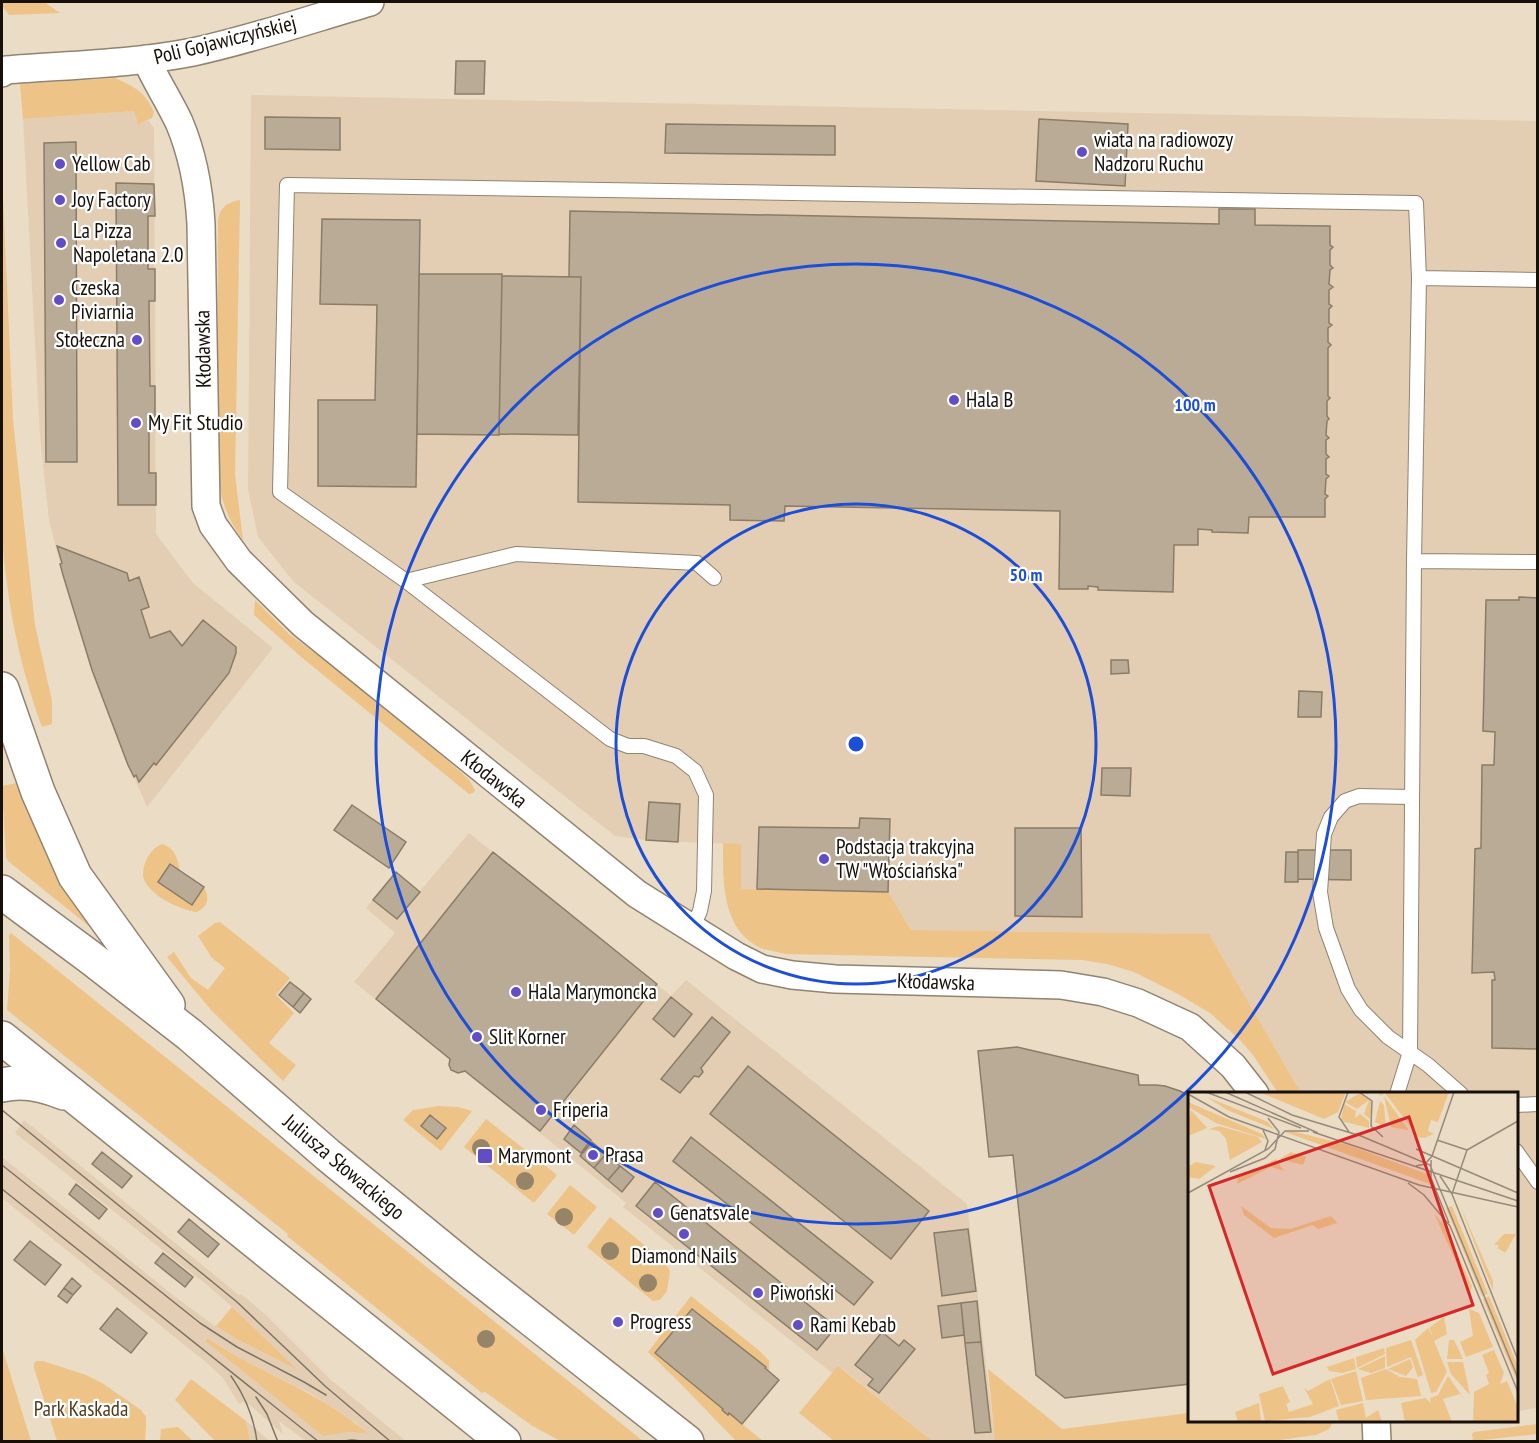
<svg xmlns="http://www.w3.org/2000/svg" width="1539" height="1443" font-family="'PT Sans Narrow',sans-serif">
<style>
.built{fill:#e3ceb3;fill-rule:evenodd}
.green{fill:#edc388}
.building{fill:#baab96;stroke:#8a7c68;stroke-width:1.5}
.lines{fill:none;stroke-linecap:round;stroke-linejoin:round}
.lane-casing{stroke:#918370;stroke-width:16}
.street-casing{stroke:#918370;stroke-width:30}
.secondary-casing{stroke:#918370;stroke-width:36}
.lane{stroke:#fff;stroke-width:14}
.street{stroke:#fff;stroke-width:27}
.secondary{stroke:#fff;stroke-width:33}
.tram{stroke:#7d7264;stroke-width:1.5}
.tree{fill:#968469}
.ring{fill:none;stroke:#1d4ed8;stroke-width:3}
.poi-dot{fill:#614dc6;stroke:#fff;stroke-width:2}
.labels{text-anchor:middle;stroke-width:4.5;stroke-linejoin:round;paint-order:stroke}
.street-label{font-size:21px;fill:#161009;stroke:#fff}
.poi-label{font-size:21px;fill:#161009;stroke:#fff;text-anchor:start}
.park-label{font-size:21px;fill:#513c1d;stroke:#fff}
.inset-road{fill:none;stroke:#968a7a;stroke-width:1.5}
.view{fill:#d62828;fill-opacity:0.15;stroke:#d62828;stroke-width:3}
.inset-edge{fill:none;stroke:#161009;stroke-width:3}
.centre{fill:#1d4ed8;stroke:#fff;stroke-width:3}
.ring-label{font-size:18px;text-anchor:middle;font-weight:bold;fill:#1d4ed8;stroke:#fff;stroke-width:4.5;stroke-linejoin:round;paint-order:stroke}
</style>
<rect width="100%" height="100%" fill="#ebdcc6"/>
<path class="built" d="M251,95L1537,121V1408L1517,1411L1516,1094L1301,1093L1209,934L911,930L888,892L741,889V844L678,842L646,840L615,836L294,582L258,537L248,489Z
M134,111L138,124L148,120L154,128L156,534L193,583L273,648L147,807L122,749L92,670L63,575L49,520L40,436L23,119Z
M469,833L671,996L686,980L967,1204L995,1441H932L839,1366L832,1373L623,1207L626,1203L465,1072L458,1073L451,1070L449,1065L450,1059L354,982L395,933L366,908L396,872L420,891Z
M24,1120L239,1295L241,1294L266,1315L331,1380L406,1441H306L279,1421L283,1434L245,1401L239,1404L223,1378L207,1363L2,1198V1157L174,1296L215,1326H216L238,1340L269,1356L296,1368L232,1307L212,1289L15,1133ZM207,1338L245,1361L310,1393L356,1423L367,1434L350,1432L323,1436L205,1341Z
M246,1421L270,1441H250Z"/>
<path class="green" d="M2,2H44L60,13L9,15L3,7Z
M115,78C135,87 145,92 154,112L152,118L138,124L134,111L23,119L20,84Z
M2,175L13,420L35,625L52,701V724L42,727C19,664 7,603 2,536Z
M239,200L240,201L235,474L243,540C228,520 220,499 218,474V220C220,207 227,203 239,200Z
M255,600L289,634L316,654L317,653L461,772L469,780L475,790L473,793L469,794L300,656L254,615Z
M21,782L95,931L8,861L6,857L2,786Z
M723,843L741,844V889L888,892L911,930L1209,934L1301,1093H1278L1253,1055L1240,1040L1210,1013L1178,994L1134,972L1107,964L1082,960L786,954C779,952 771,951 763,949C721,931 723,881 723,843Z
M162,844C176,849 177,858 180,871L170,864L158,882L192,904L204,887C210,898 208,906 197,912C180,910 145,894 143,875C143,871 144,864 146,861C149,853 155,847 162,844Z
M220,922L290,978L276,995L294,1013L269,1043L296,1065L283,1081L211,1010L167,957L174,952L191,978L208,990L225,968L212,958L198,936L215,923Z
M11,933L643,1441H560L531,1425L485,1392L482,1393L287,1236L288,1234L7,1010L10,970L9,935Z
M439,1106L458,1107L472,1111L441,1151L403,1120L413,1110Z
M486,1119L557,1175L534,1203L464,1147Z
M570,1185L597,1207L574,1235L547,1214Z
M610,1217L664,1261L670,1271L667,1291L660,1300L653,1301L587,1247Z
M691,1296L761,1352L769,1361V1370L768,1371L692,1309L655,1353L763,1441H736L678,1381L648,1352Z
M232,1307L298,1370L238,1340L216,1326Z
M207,1338C220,1346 234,1355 247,1362C290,1384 333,1403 368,1434L350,1432L323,1436L205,1341Z
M2,1347L31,1441H2Z
M36,1361H43L86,1375L102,1383L141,1410L146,1417V1427L145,1441H57L34,1368V1364Z
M838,1366L932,1441H834L799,1413Z
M988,1369L1062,1429L1189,1413L1190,1420L1334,1421L1329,1429L1316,1435L1265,1442L995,1441Z
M191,1379L246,1421L250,1441H215L175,1400Z
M1537,1424V1434L1473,1441L1472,1434L1474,1432Z
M178,1427L193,1441H160L161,1429Z"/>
<path class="building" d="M456,61H485L484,94H455Z
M265,117L340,118V150L265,149Z
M1039,119L1128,124L1125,186L1036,181Z
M666,124L835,126V155L665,153Z
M76,142L77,462H46L44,143Z
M116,183L154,184L155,216H148V269H155V301H149L150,386H155V419H149V473H156V505H118Z
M1219,209H1255V225L1330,226V245L1333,247L1330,250V265L1333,268L1330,270L1329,284L1333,287L1329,290V304L1332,306L1329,309V323L1332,325L1328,328V342L1331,345L1328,348V396L1330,398L1327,401V416L1329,419L1327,421L1326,435L1329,438L1326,440V454L1329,457L1326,459V474L1329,476L1326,479L1325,494L1328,496L1325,499V517H1249L1248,533L1212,532V530L1198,529V545H1174L1173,592L1098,590V587L1088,586V589H1059L1060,511L785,506L784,521L730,520V505L578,502L581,277H569L570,211L1219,224Z
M322,219L420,220L416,487L318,486V400H375L377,305L320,304Z
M419,274H502L499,435L417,434Z
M502,276L581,277L578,435L499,434Z
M57,546L127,573L129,581L139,577L149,607L141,610L150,638L170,631L182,646L203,620L236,647V653L229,673L156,765L154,763L139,782L136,775L134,777L128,765L92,670L63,575L60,564L62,563Z
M1519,597L1538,598V1049L1492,1048V980H1495L1494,972L1472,973L1475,849L1481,848L1482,765H1494L1495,732L1483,731L1486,600H1519Z
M1111,660H1128L1129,673L1111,674Z
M1299,691L1322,692L1321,717H1298Z
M1102,768H1131L1130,796L1101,795Z
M649,802L680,804L678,842L646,840Z
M352,805L406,842L389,868L334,830Z
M860,818L890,819L888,892L757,889L759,827L859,828Z
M1015,828H1081L1082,917L1015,916Z
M1298,850H1351V880L1298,879Z
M493,852L657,984L540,1131L465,1071L458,1073L451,1070L449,1065L450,1059L376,999Z
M1286,852H1298V882H1285Z
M170,864L204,887L192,905L158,882Z
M396,872L420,892L397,919L373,900Z
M290,982L304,993L293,1007L279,995Z
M304,993L311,999L300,1013L293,1007Z
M671,997L692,1014L674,1037L653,1019Z
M712,1017L730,1032L701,1068L703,1072L699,1077L694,1076L680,1093L661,1079Z
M1017,1047L1138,1075L1139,1085H1156L1165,1086L1180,1091L1190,1096V1384L1065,1398L1036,1375L1013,1155L989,1157L978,1051Z
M748,1066L929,1211L891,1259L710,1114Z
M430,1115L446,1128L437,1139L421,1126Z
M574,1125L591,1140L581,1153L564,1139Z
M691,1137L873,1282L854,1305L673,1161Z
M592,1142L606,1154L594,1168L580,1156Z
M102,1152L132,1176L122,1188L92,1164Z
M606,1154L620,1166L608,1180L594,1168Z
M620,1166L634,1177L622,1192L608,1180Z
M655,1182L836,1327L817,1350L636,1206Z
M76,1184L107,1209L99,1219L69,1194Z
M189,1219L219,1244L208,1257L178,1232Z
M968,1229L976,1291L942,1296L934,1233Z
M30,1241L61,1265L45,1285L14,1260Z
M163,1253L193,1277L185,1287L155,1263Z
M72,1278L81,1286L73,1295L64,1288Z
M64,1288L73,1295L67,1303L58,1296Z
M977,1301L981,1342L965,1343L961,1303Z
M961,1303L964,1335L942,1338L938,1306Z
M117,1308L147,1333L131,1353L100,1329Z
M692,1309L766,1367L765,1368L779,1380L742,1424L729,1413L728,1415L722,1410L723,1409L655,1353Z
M882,1332L899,1346L904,1340L915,1349L879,1393L868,1385L873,1379L855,1365Z
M981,1342L991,1432L975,1433L965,1343Z"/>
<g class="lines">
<defs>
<path id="lane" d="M1419,278L1538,280
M1414,561L1538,562
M406,581L516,554L697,563L714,578
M1412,797L1359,796L1345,801L1331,817L1324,834L1320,892L1326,928L1348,989L1361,1010L1388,1037L1428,1065L1461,1094
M692,929L700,911L704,891L706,795L695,771L676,756L644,746H628L610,739L406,581L280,492L287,185L1416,203L1419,278L1414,561L1410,1052L1397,1094
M1516,1105L1538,1104
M1516,1151L1538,1182"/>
<path id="street" d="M146,59C156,81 169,101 179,122C193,155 199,188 201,224L206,506L213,525L239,561L303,624L637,894L736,956L762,969L792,975L835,979L1061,985L1103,992L1138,1003L1190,1027L1233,1066L1255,1094
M2,73L6,70C68,65 132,64 193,52C253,39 311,19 370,2
M1376,1420L1377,1442"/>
<path id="secondary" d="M2,689L38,792L75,876L168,1005
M2,892L91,958L190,1035L328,1155L465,1267L687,1442
M2,1038L504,1442
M2,1085C22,1080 45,1085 64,1093"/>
</defs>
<use href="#lane" class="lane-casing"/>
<use href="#street" class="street-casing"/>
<use href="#secondary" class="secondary-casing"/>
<use href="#lane" class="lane"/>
<use href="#street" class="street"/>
<use href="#secondary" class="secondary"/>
<path class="tram" d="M2,1110L237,1302L325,1386L391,1442
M2,1165L200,1323L237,1347L304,1382L326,1395
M2,1189L319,1442
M231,1376C245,1396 254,1417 257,1442
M256,1397L267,1414L278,1442
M335,1442L352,1440L371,1442"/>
</g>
<g class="tree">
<circle cx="481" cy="1148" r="9"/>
<circle cx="525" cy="1181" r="9"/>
<circle cx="564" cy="1217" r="9"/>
<circle cx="610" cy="1251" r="9"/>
<circle cx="648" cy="1283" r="9"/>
<circle cx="486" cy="1339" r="9"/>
</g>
<g class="ring">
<circle cx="856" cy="744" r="240"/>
<circle cx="856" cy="744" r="480"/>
</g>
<g class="poi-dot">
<circle cx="1082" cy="152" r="6"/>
<circle cx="60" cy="164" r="6"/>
<circle cx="60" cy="200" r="6"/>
<circle cx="61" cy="243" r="6"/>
<circle cx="59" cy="300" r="6"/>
<circle cx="137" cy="340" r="6"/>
<circle cx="954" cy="400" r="6"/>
<circle cx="136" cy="423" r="6"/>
<circle cx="824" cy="859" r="6"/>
<circle cx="516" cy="992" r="6"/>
<circle cx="477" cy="1037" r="6"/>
<circle cx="541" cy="1110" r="6"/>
<circle cx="593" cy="1155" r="6"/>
<rect x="477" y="1148" width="16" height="16" rx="3"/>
<circle cx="658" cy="1213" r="6"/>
<circle cx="684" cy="1234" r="6"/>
<circle cx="758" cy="1293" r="6"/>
<circle cx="618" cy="1322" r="6"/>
<circle cx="798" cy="1325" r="6"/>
</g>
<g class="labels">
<g class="street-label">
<text transform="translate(225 40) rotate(-14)" y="7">Poli Gojawiczyńskiej</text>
<text transform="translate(203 349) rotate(-91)" y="7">Kłodawska</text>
<text transform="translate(494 779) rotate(39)" y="7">Kłodawska</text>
<text transform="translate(936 982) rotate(2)" y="7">Kłodawska</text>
<text transform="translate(344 1167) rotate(40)" y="7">Juliusza Słowackiego</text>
</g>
<g class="poi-label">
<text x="1094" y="147">wiata na radiowozy<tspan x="1094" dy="24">Nadzoru Ruchu</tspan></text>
<text x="72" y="171">Yellow Cab</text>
<text x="72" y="207">Joy Factory</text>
<text x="73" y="238">La Pizza<tspan x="73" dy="24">Napoletana 2.0</tspan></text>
<text x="71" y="295">Czeska<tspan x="71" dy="24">Piviarnia</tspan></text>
<text x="125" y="347" text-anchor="end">Stołeczna</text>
<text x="966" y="407">Hala B</text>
<text x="148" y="430">My Fit Studio</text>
<text x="836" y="854">Podstacja trakcyjna<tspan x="836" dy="24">TW "Włościańska"</tspan></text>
<text x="528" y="999">Hala Marymoncka</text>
<text x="489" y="1044">Slit Korner</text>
<text x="553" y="1117">Friperia</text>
<text x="605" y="1162">Prasa</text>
<text x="498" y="1163">Marymont</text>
<text x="670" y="1220">Genatsvale</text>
<text x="684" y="1263" text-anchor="middle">Diamond Nails</text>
<text x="770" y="1300">Piwoński</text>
<text x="630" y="1329">Progress</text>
<text x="810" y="1332">Rami Kebab</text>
</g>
<g class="park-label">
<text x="81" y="1416">Park Kaskada</text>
</g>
</g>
<g transform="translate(1188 1092)">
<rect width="330" height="330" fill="#ebdcc6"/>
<path d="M71,0H158L150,20L136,27ZM191,0H261L250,30L243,28L240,39L246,42L236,46L230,45L197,1L192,4ZM172,1L179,5L184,11L182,27L176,22L181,8L169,17L157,10ZM196,4L220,37V38L203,35ZM19,5L80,30L86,37L39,18ZM192,9L196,13L198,35L187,30ZM0,10L74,42L78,47L28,31L2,16ZM156,12L168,19L167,26L172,22L181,29V36L153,29ZM3,18L19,36L0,44V33ZM31,34L70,45L74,50L42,68L38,47L31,39L21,37ZM104,39L160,53L239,82L242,92L97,40ZM103,60L118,65L115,73L92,67ZM88,67L96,79L83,75L49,92L50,85ZM8,70L28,74L11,87L0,85L1,74ZM272,113L305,189V198L296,176ZM53,114L83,136L102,137L143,124L154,136L149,131L130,137L125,133L86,146L56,123ZM264,114L300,202L294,204L258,116ZM246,121L256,133L279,183L284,195L282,201ZM316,142H328L317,161L310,156L308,159L311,153H306ZM301,204L330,275V292L295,207ZM281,217L291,221L305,255L278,265L272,250L285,244ZM256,225L259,242L246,249L259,280L248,300L243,301L227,248L240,236L247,249L241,236ZM223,248L235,283L230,285L223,265L199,275L198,256ZM261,248H266L275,267H259ZM196,256L197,262L169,276L168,265ZM306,258L316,281L312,292L319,289L330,316V330H285L286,300L301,292L298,283L301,281L294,263ZM197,264V276L183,281L170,277ZM166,266L168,277L154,281L141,279L139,275ZM222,267L225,275L218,284L200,277ZM259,270H275L282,303L263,282ZM198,277L212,285L229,287L233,304L178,308L173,286ZM168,279L175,309L153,313L143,287ZM260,284L279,311L272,302L255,307L264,330H217L213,311L237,306L243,311L242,306L250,303ZM142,287L151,314L122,325L77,329L71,302L95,294L102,310L98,312L101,320L125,312L116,296L120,299ZM71,311L73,330H50L47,320ZM175,311L178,326L190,318L194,330H151L148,318Z" fill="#edc388"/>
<path class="inset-road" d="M18,0L113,36M37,0L130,41M57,0L104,23L173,44L242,73L330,286M160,0L151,25L161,40M171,0L184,9L183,34L195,45M0,2L41,25L231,93L330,115M75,38L80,49L77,58M125,40L330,109M249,48L279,58M228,57L330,101M279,58L330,29M243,68V86L261,131M228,74L237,72L244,64L266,0M42,80L77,66L87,57L91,40L80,26M252,84L264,102L330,268M220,91L236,103L262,134L330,300M0,101L80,57L97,39H121M264,102L279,58"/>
<path class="view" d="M221,25L285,213L85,282L21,94Z"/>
<rect width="330" height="330" class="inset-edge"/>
</g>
<circle cx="856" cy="744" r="9" class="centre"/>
<g class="ring-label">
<text x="1195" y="411">100 m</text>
<text x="1026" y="581">50 m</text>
</g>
<rect width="1539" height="1443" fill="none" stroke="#161009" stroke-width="6"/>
</svg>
